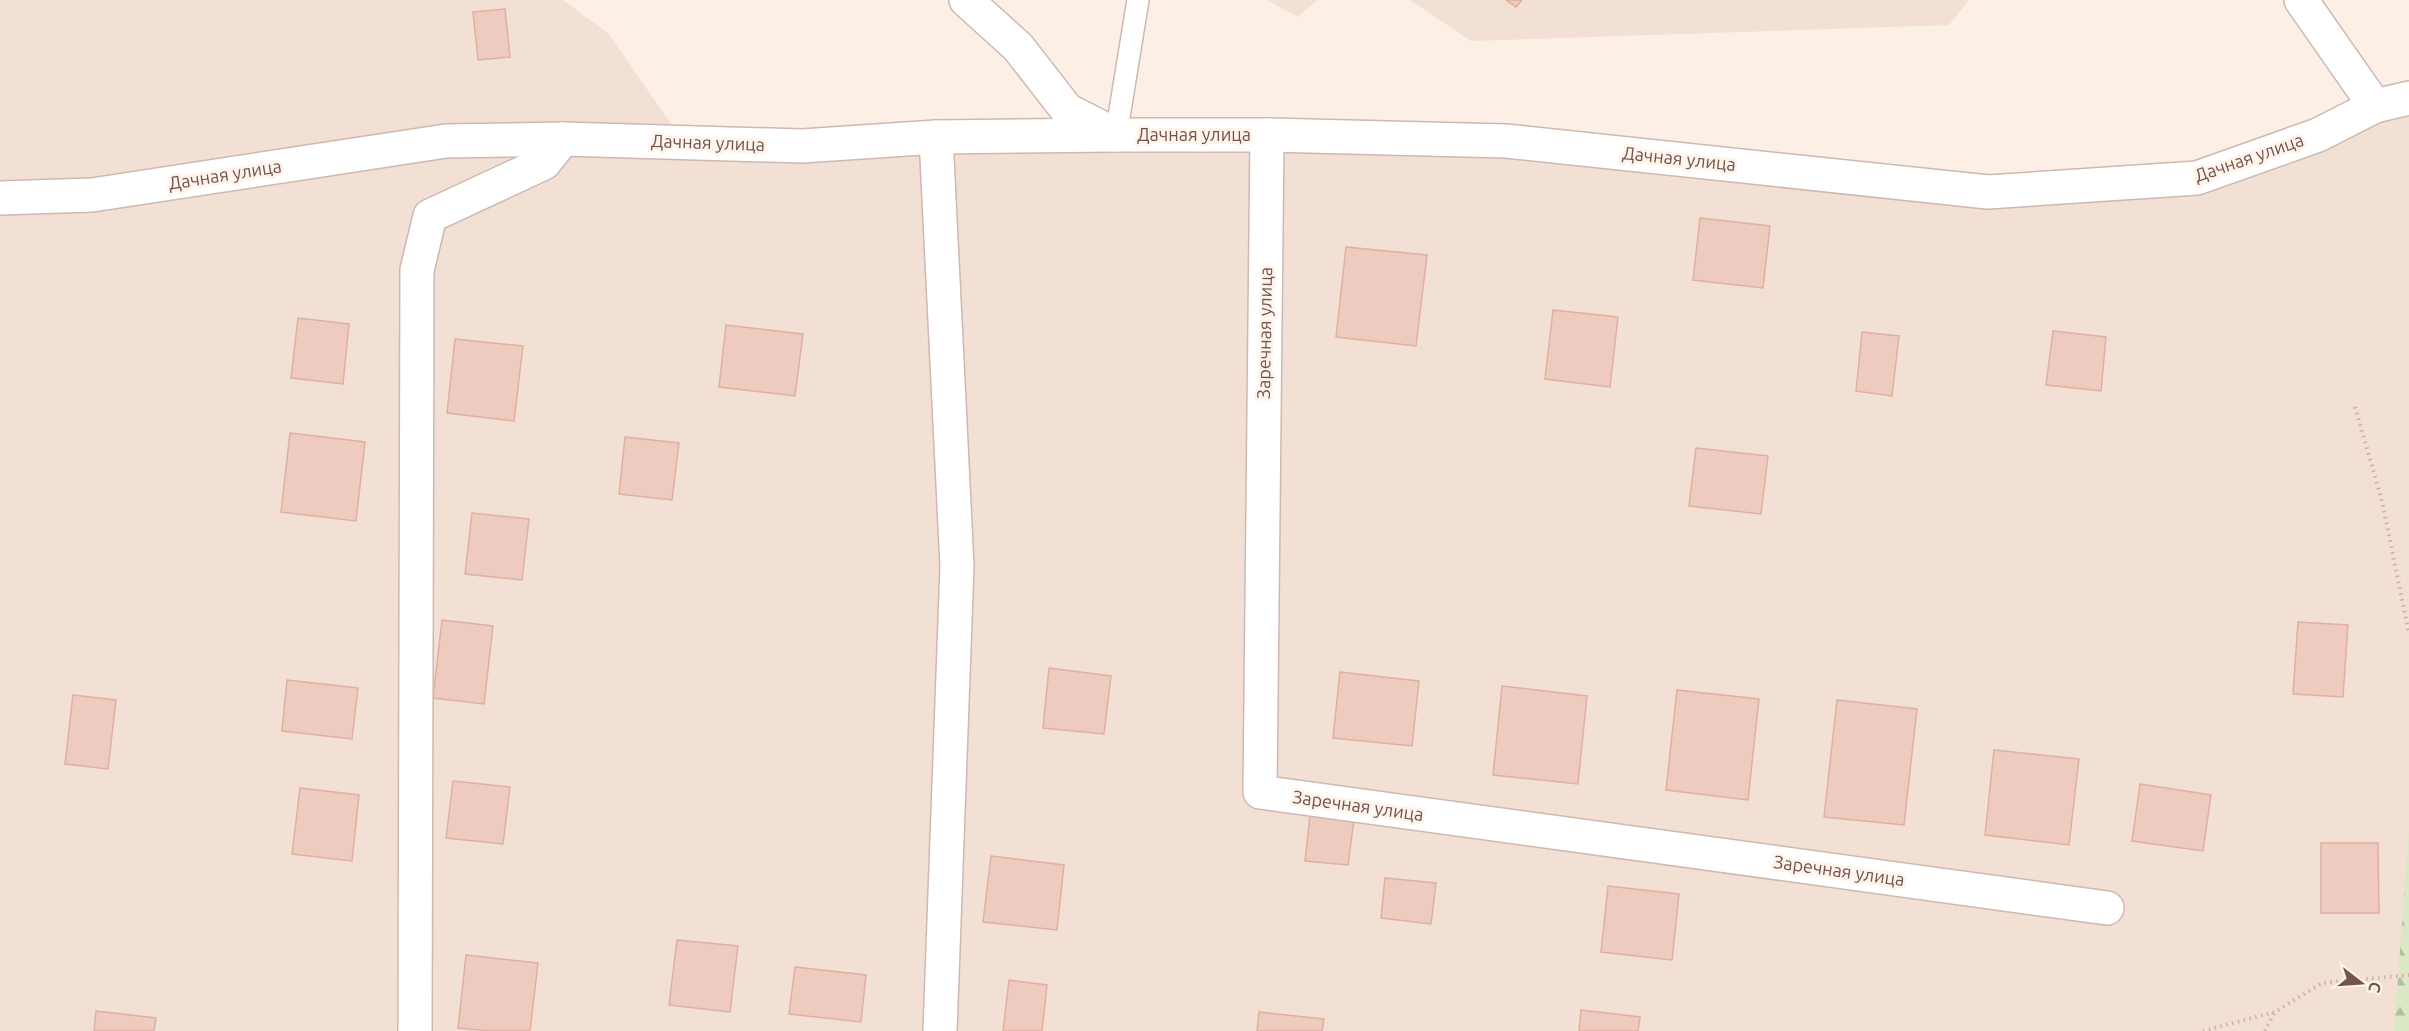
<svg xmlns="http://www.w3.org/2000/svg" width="2409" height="1031" font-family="Ubuntu,sans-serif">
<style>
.residential{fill:#f2e0d5}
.forest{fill:url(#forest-firs)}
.building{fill:#eecbbf;stroke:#e0afa1;stroke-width:1.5}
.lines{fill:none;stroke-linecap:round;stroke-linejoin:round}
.service-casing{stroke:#ceb8b0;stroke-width:24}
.minor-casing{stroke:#ceb8b0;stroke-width:36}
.tertiary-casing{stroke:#ceb8b0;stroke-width:36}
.path{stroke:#d3aea3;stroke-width:4;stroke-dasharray:1.5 4.5;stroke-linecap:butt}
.service{stroke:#fff;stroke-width:21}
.minor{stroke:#fff;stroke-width:33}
.tertiary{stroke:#fff;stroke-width:33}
.labels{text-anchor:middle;stroke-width:6;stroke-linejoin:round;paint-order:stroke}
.street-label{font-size:18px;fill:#72544c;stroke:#fef4ec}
</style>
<defs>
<pattern id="forest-firs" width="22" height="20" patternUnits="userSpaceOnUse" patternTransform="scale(1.5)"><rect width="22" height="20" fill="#d9e8c5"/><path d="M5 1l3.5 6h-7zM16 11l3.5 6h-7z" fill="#b4bfa2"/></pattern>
</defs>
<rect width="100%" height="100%" fill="#fbefe6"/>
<path class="residential" d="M0,0H563L609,34L684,143L1267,135L1988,192L2197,178L2409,98V1031H0Z
M1267,0H1317L1298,17Z
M1410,0H1969L1949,25L1471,41Z"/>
<path class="forest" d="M2409,830V1031H2394Z"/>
<path class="building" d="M1506,0H1522L1516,7Z
M505,9L510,57L478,60L473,12Z
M1700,218L1770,226L1763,288L1693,280Z
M1346,247L1427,255L1416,346L1336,337Z
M1553,310L1618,317L1610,387L1545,379Z
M298,318L349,324L343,384L291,378Z
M726,325L803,334L795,396L719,387Z
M2053,331L2106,337L2101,391L2046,385Z
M1862,332L1899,336L1892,396L1856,391Z
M455,339L523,346L514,421L447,413Z
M290,433L365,442L356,521L281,512Z
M625,437L679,443L672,500L619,494Z
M1696,448L1768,456L1761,514L1689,506Z
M472,513L529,519L522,580L465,574Z
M442,620L493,626L484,704L433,698Z
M2298,622L2348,625L2343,697L2293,694Z
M1049,668L1111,676L1104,734L1043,728Z
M1340,672L1419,681L1412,746L1333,738Z
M287,680L358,688L352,739L282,731Z
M1502,686L1587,696L1578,784L1493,775Z
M1677,690L1759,699L1748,800L1666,790Z
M73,695L116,700L108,769L65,764Z
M1837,700L1917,709L1904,825L1824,817Z
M1994,750L2079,759L2069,845L1985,835Z
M453,781L510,787L503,844L446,838Z
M2140,784L2211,795L2203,851L2132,841Z
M300,788L359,795L352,861L292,854Z
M1310,815L1354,820L1348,865L1305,861Z
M2321,843H2378L2379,913H2321Z
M991,856L1064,865L1057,930L983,922Z
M1385,878L1436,883L1431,924L1381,918Z
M1608,886L1679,894L1672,960L1601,952Z
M677,940L738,946L730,1012L669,1005Z
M466,955L538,963L530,1031H490L458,1028Z
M795,967L866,975L861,1022L789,1014Z
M1009,980L1047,985L1042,1031H1003Z
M1581,1010L1640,1017L1638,1031H1579Z
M96,1011L156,1018L154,1031H94Z
M1259,1012L1324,1019L1322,1031H1257Z"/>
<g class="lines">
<defs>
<path id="service" d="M1116,135L1138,0"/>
<path id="minor" d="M966,0L1018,47L1067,110L1116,135
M2301,0L2375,106
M1267,135L1260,792L2107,908
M936,137L957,566L940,1031
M415,1031L417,270L430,216L544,163L563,139"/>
<path id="tertiary" d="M0,198L92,195L446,141L563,139L802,146L936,137L1116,135H1267L1506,141L1988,192L2197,178L2318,135L2375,106L2409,98"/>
</defs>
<use href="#service" class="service-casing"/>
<use href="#minor" class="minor-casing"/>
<use href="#tertiary" class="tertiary-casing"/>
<path class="path" d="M2355,407L2382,501L2409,634
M2203,1031L2275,1012L2322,983L2409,975
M2265,1031L2274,1013"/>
<use href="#service" class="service"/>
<use href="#minor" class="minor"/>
<use href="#tertiary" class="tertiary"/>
</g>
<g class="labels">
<g class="street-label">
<text x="1194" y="141">Дачная улица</text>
<text transform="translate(708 143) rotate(2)" y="6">Дачная улица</text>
<text transform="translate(2249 158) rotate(-19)" y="6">Дачная улица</text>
<text transform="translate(1679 159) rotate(6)" y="6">Дачная улица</text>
<text transform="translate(225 175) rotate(-9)" y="6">Дачная улица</text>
<text transform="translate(1265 333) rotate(-89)" y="6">Заречная улица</text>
<text transform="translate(1358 806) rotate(8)" y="6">Заречная улица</text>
<text transform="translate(1839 871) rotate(8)" y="6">Заречная улица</text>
</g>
</g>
<g transform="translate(2361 983) rotate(107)" stroke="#fef4ec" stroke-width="4.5" paint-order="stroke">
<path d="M0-4.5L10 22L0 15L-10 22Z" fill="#72544c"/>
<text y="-9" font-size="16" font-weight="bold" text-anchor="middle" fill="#72544c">С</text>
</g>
</svg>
